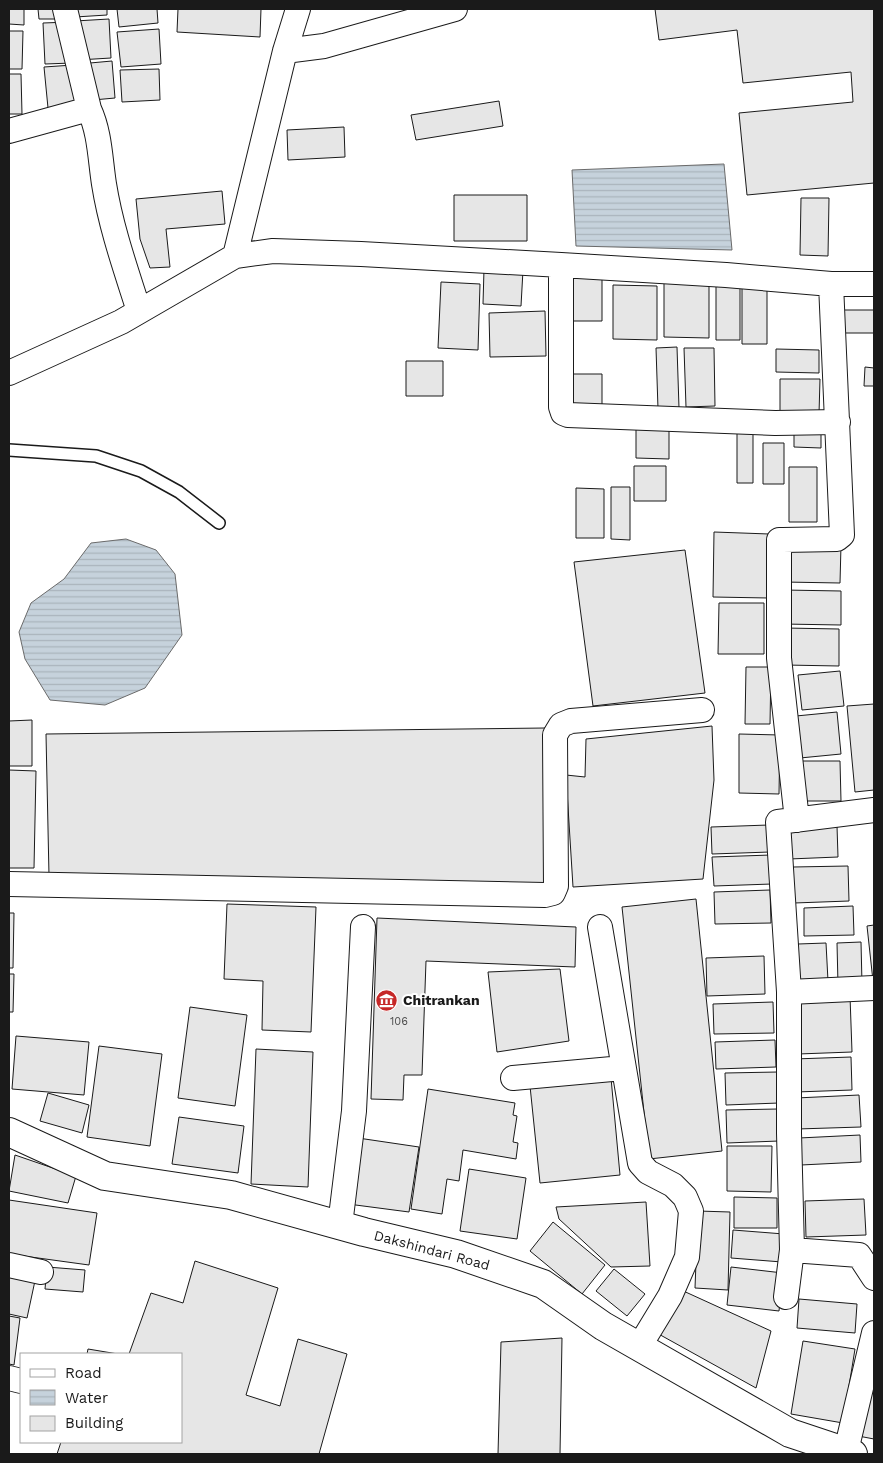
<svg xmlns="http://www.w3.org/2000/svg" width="883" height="1463" font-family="'Work Sans',sans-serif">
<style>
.water{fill:url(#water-rules);stroke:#6a6a6a}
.building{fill:#e6e6e6;stroke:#1a1a1a}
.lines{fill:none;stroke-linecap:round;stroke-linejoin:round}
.lane-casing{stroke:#1a1a1a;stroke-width:14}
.street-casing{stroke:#1a1a1a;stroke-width:26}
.secondary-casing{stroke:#1a1a1a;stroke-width:30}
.lane{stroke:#fff;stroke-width:11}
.street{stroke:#fff;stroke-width:24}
.secondary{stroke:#fff;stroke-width:28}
.labels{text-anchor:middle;stroke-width:4;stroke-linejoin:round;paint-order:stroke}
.number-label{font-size:11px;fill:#4d4d4d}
.poi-label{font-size:14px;font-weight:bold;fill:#1a1a1a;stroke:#fff;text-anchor:start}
.street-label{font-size:14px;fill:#1a1a1a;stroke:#fff}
</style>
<defs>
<pattern id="water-rules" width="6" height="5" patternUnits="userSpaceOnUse" patternTransform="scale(1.25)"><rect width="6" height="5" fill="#c6d2dc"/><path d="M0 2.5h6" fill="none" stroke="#aab4bc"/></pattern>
</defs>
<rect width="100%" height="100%" fill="#fff"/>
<path class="water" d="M724,164L732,250L576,246L572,170Z
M126,539L156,550L175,574L182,635L145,688L105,705L50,700L25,659L19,632L31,603L64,579L91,543Z"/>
<path class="building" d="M9,9H24V25L9,24Z
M38,9H67L68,19H39Z
M75,9H107V15L75,17Z
M117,9H157L158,23L119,27Z
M178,9H261L260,37L177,32Z
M655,9H874V183L747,195L739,113L853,102L851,72L743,83L737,30L659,40Z
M109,19L111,58L78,60L75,21Z
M70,22L72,63L45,64L43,23Z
M159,29L161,64L121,67L117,32Z
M9,31H23L22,69H9Z
M112,61L115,98L82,101L79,64Z
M73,65L76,106L48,108L44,67Z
M159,69L160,100L122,102L120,70Z
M9,74H21L22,114H9Z
M499,101L503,126L416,140L411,115Z
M344,127L345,157L288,160L287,130Z
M222,191L225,224L166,229L170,267L150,268L140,239L136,199Z
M454,195H527V241H454Z
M801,198H829L828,256L800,255Z
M484,269L523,270L521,306L483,304Z
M565,278H602V321H565Z
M664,281H709V338L664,337Z
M441,282L480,284L478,350L438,348Z
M716,284H740V340H716Z
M613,285L657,286V340L613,339Z
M742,286H767V344H742Z
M836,310H874V333H836Z
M545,311L546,356L490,357L489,313Z
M677,347L679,408L658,409L656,348Z
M684,348H714L715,406L686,407Z
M776,349L819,350V373L776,372Z
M406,361H443V396H406Z
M865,367L874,368V386H864Z
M569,374H602V406H569Z
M780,379H820L819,414H780Z
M636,423H669V459L636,458Z
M794,425H821V448L794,447Z
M737,427H753V483H737Z
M763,443H784V484H763Z
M634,466H666V501H634Z
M789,467H817V522H789Z
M611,487H630V540L611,539Z
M576,488L604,489V538H576Z
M714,532L769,534L768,598L713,597Z
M784,544L841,545L840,583L784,582Z
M685,550L705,693L593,706L574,562Z
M784,590L841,591V625L783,624Z
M719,603H764V654H718Z
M786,628L839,629V666L785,665Z
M746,667H771L770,724H745Z
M840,671L844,706L802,710L798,675Z
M874,704V790L855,792L847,706Z
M837,712L841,754L800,758L796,716Z
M32,720V766H9V721Z
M712,726L714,780L703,879L573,887L566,775L585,777L586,739Z
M545,728L549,889L49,876L46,734Z
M739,734L780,735L779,794L739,793Z
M800,761H840L841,801H801Z
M9,770L36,771L34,868H9Z
M769,825L770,852L712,854L711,827Z
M837,826L838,857L789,859L788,827Z
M771,855L772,884L714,886L712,857Z
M848,866L849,901L794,903L793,867Z
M770,890L771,923L715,924L714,892Z
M696,899L722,1151L649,1159L622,907Z
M227,904L316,907L311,1032L262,1030L263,981L224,979Z
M853,906L854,935L804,936V908Z
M9,913H14L13,968H9Z
M377,918L576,927L575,967L426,961L422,1075H404L403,1100L371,1099Z
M874,925V981H873L867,926Z
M861,942L862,984L838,985L837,943Z
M826,943L828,981L799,982L798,944Z
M764,956L765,994L707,996L706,958Z
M560,969L569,1041L497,1052L488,972Z
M9,974H14L13,1012H9Z
M850,996L852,1052L798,1054L795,999Z
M773,1002L774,1033L714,1034L713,1004Z
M190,1007L247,1015L235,1106L178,1098Z
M16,1036L89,1042L84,1095L12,1089Z
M775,1040L776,1067L716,1069L715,1042Z
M99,1046L162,1054L150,1146L87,1137Z
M256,1049L313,1052L308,1187L251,1184Z
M851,1057L852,1090L796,1092L794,1059Z
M778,1072L779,1103L726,1105L725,1073Z
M611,1078L620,1175L540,1183L530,1086Z
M428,1089L515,1103L513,1115L517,1116L513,1142L518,1143L516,1159L463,1150L459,1181L447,1179L442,1214L411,1209Z
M48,1093L89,1105L82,1133L40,1121Z
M859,1095L861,1127L797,1129L796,1098Z
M778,1109L779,1141L727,1143L726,1110Z
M179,1117L244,1126L238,1173L172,1164Z
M860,1135L861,1162L801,1165L799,1138Z
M358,1138L419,1147L409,1212L348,1204Z
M727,1146H772L771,1192L727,1191Z
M15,1155L76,1176L68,1203L9,1191Z
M469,1169L526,1178L517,1239L460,1231Z
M734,1197L777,1198V1228H734Z
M864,1199L866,1235L806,1237L805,1201Z
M9,1200L97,1213L89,1265L9,1254Z
M646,1202L650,1266L611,1267L559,1219L556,1207Z
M698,1211L730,1212L728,1290L695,1288Z
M553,1222L605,1265L582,1294L530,1251Z
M733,1230L784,1234L782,1262L731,1258Z
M195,1261L278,1288L246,1395L280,1406L298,1339L347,1354L319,1454H57L61,1442H181V1354H129L151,1293L183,1303Z
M47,1267L85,1270L83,1292L45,1289Z
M731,1267L783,1273L779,1311L727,1305Z
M614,1269L645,1294L627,1316L596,1291Z
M9,1270L36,1276L27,1318L9,1314Z
M679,1289L771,1331L756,1388L655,1332Z
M799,1299L857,1304L855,1333L797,1328Z
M9,1316L20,1318L14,1365L9,1364Z
M562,1338L560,1454H498L501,1342Z
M803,1341L855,1349L843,1423L791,1414Z
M88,1349L118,1354H87Z
M874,1381V1439L853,1435Z"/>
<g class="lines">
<defs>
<path id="lane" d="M9,450L96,456L141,471L179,492L219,523"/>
<path id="street" d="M65,9L89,109
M285,51L324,46L455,9
M9,131L89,109C100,133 100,158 104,184C111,228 126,270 139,311
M235,256L273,251L361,254L561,265L726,275L831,284L842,535L837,539L783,540H779V658L797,820
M561,265V407L563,413L568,415L775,423L838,422
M831,284H874
M9,373L121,322L235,256L285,51L298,9
M874,810L778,822L789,992V1133L792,1250L859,1255L874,1278
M9,884L545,895L553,893L556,886L555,735L561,725L571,721L702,710
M600,927L640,1163L648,1172L673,1185L685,1197L691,1211L687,1257L670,1296L639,1347
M789,992L874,988
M513,1078L623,1068
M340,1225L354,1111L363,927
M9,1265L41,1272
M786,1297L792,1250
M9,1378L21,1381
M846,1451L874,1333"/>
<path id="secondary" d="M9,1132L105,1176L231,1195L364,1232L456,1254L543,1284L603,1326L790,1433L853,1454"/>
</defs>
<use href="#lane" class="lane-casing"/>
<use href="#street" class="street-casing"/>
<use href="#secondary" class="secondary-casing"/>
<use href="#lane" class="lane"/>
<use href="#street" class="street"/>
<use href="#secondary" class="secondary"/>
</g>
<defs>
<symbol id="museum-disc" viewBox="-11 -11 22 22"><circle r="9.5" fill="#c62828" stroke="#fff"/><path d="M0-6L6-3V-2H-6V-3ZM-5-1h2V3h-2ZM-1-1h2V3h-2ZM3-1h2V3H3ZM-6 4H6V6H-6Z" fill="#fff"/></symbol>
</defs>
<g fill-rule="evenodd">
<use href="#museum-disc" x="374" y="988" width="25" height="25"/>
</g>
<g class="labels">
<g class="number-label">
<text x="399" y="1025">106</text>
</g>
<g class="poi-label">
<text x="403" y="1005">Chitrankan</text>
</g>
<g class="street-label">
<text transform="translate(432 1250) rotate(15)" y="5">Dakshindari Road</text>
</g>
</g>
<rect width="883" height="1463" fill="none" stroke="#1a1a1a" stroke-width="20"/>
<rect x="20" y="1353" width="162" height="90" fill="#ffffff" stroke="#a3a3a3"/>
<rect x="30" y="1369" width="25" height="8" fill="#ffffff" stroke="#a3a3a3"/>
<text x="65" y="1378" font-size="15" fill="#1a1a1a">Road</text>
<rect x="30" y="1390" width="25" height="15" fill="url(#water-rules)" stroke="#a3a3a3"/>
<text x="65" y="1403" font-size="15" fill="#1a1a1a">Water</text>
<rect x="30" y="1416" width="25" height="15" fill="#e6e6e6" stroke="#a3a3a3"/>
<text x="65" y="1428" font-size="15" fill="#1a1a1a">Building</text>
</svg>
